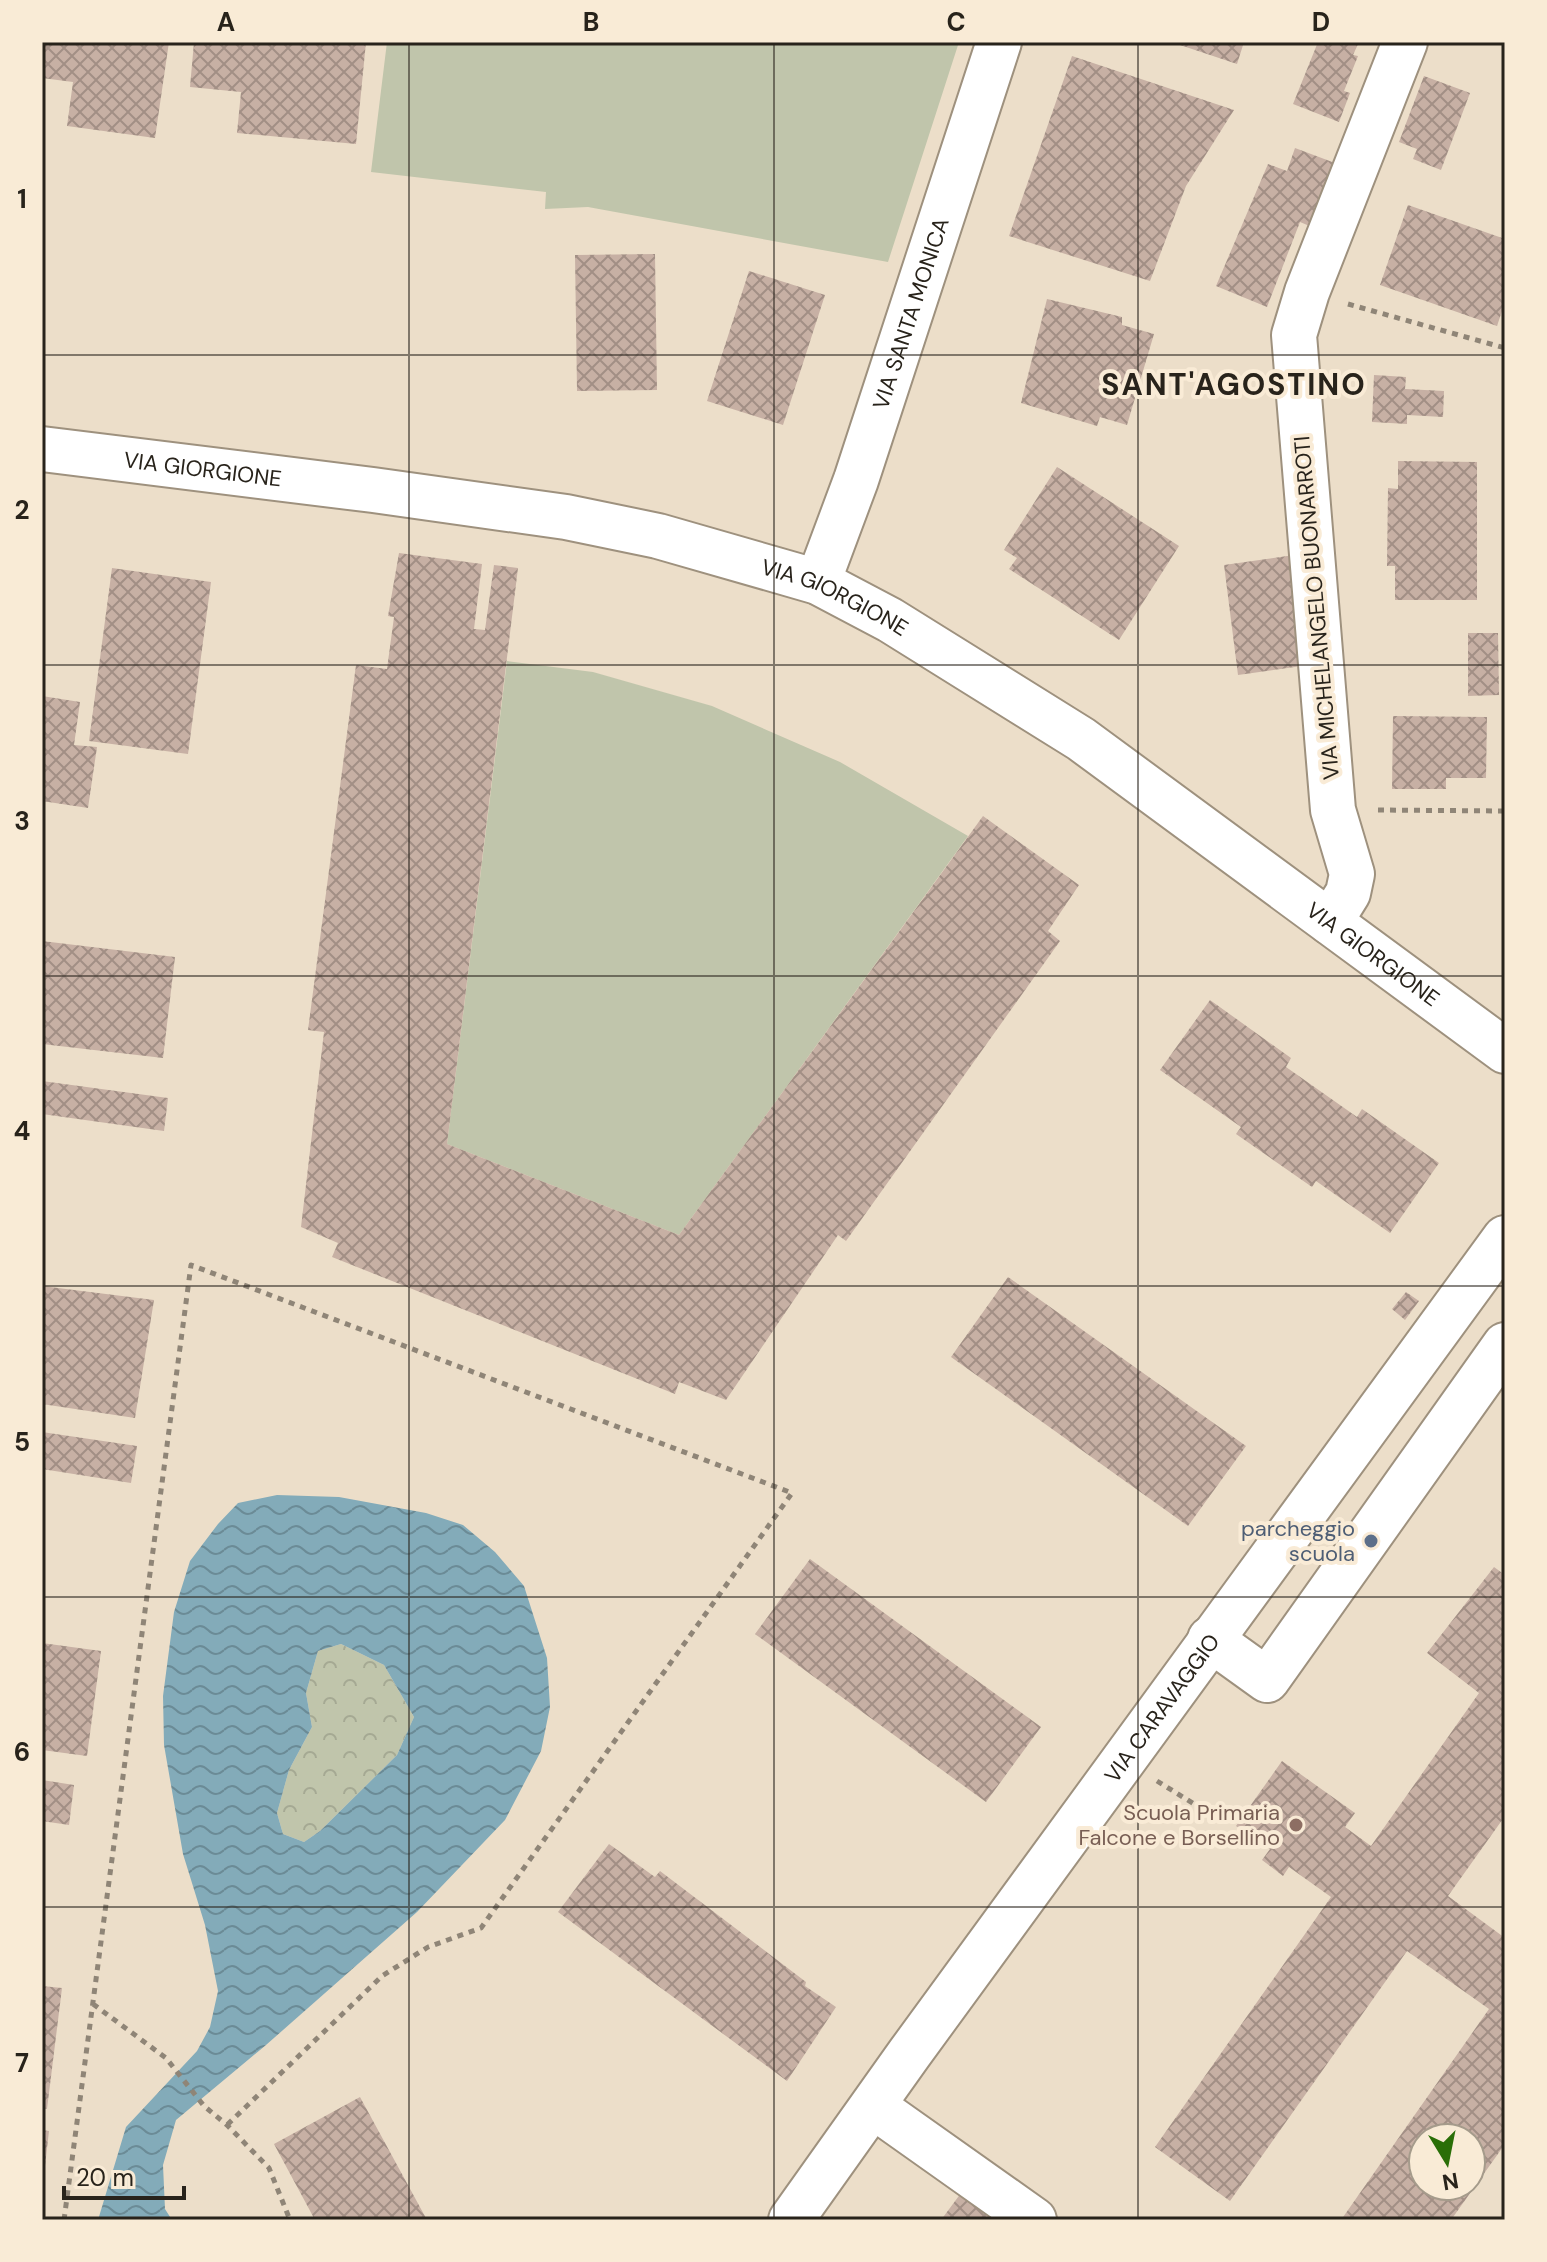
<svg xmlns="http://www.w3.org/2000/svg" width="1547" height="2262" font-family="'DM Sans',sans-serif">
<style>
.forest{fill:url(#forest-crowns)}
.green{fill:#c0c5ab}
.water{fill:url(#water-waves);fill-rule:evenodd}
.building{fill:url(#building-cross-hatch);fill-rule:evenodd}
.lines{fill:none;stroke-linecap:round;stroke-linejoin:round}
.minor-casing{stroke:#9e917e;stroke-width:48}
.path{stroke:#8f8577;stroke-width:5;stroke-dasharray:6 6;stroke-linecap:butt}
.minor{stroke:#fff;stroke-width:44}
.grid{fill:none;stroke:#28231b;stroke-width:2;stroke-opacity:0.55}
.service-dot{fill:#5c6f8a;stroke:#f9ebd6;stroke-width:3}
.education-dot{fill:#8d6e63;stroke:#f9ebd6;stroke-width:3}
.labels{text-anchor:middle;stroke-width:8;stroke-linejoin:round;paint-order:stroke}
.street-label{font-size:22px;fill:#28231b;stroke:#f9ebd6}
.service-label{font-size:22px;fill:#4e5e75;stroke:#f9ebd6;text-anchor:end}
.education-label{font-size:22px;fill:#785e54;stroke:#f9ebd6;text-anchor:end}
.district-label{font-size:30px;font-weight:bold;letter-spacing:2px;fill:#28231b;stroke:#f9ebd6}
.neatline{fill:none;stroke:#28231b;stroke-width:3}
.grid-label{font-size:26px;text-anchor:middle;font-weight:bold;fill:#28231b}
</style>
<defs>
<pattern id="forest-crowns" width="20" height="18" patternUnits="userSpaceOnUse" patternTransform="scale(2)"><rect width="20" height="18" fill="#c0c5ab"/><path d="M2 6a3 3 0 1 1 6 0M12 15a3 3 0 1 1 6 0" fill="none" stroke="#a5a993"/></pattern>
<pattern id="water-waves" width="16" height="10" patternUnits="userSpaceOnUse" patternTransform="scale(2)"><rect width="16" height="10" fill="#83abb9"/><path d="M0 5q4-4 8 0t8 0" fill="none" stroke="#6b8b96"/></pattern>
<pattern id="building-cross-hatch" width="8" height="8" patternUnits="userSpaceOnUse" patternTransform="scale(2)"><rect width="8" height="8" fill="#c7b0a4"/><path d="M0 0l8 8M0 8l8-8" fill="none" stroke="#a28f85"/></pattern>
</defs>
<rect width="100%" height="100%" fill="#ecdec9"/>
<path class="forest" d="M341,1644L384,1665L414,1717L397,1755L320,1831L304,1842L283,1834L277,1813L289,1770L312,1727L306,1693L318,1651Z"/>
<path class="green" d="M387,42H959L888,262L588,207L545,209L546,192L371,172Z
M507,661L593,672L712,706L840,762L968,836L679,1235L447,1144Z"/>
<path class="water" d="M277,1495L339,1497L426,1513L463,1525L495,1552L524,1586L547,1658L550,1707L541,1751L505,1820L417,1912L266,2045L176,2120L163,2165L165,2209L172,2220H98L126,2127L197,2051L210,2027L218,1991L205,1925L183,1854L164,1745L163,1696L174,1612L190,1561L218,1524L238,1503ZM341,1644L384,1665L414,1717L397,1755L320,1831L304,1842L283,1834L277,1813L289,1770L312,1727L306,1693L318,1651Z"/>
<path class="building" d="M42,42H169L155,138L67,126L73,82L42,78Z
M194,42H366L356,144L237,133L241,92L190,87Z
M1171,42H1244L1237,64Z
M1318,42H1359L1353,55L1358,56L1344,91L1350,93L1339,122L1293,104Z
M1072,56L1234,110L1186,186L1150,281L1009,236Z
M1424,76L1470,93L1441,170L1413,159L1417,149L1399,142Z
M1295,148L1335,163L1312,227L1300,222L1267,307L1216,286L1268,164L1287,171Z
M1408,205L1505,239V302L1497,326L1380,285Z
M655,254L657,390L577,391L575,255Z
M749,271L825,295L783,425L707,401Z
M1047,299L1122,317V325L1154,334L1127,425L1100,417L1097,426L1021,403Z
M1374,375L1406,377L1405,389L1444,391L1443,417L1407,415V424L1372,422Z
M1398,461L1477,462V600H1395V566H1387L1388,488L1398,489Z
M1057,467L1179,546L1119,640L1009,569L1017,558L1004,550Z
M399,553L482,564L474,629L485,630L494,565L518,568L447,1144L679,1235L983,816L1079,885L1048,931L1060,941L846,1241L838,1235L726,1400L679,1382L675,1394L332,1257L338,1243L301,1227L324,1032L308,1030L356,665L387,669L394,617L388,616Z
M1294,555L1309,665L1238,675L1224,565Z
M112,568L211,582L188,754L89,741Z
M1468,633H1498L1499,695L1468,696Z
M42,696L80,702L74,745L97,747L88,808L42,801Z
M1393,716L1487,717L1486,778H1446V789H1392Z
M42,941L175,957L163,1058L42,1044Z
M1210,1000L1291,1058L1286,1067L1357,1117L1362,1109L1439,1163L1390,1233L1316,1181L1312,1187L1236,1134L1241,1127L1160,1070Z
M42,1081L168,1098L164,1131L42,1114Z
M1008,1277L1246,1446L1188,1526L951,1357Z
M42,1286L154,1300L135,1418L42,1404Z
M1406,1292L1419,1301L1405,1320L1392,1309Z
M42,1432L137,1446L131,1483L42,1469Z
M810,1559L1041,1727L986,1802L755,1634Z
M1494,1567L1505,1575V1816L1448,1896L1505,1938V2144L1451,2220H1341L1489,2009L1407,1951L1230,2201L1155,2147L1331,1897L1289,1867L1283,1876L1262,1860L1270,1849L1236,1826L1282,1761L1355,1813L1345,1827L1371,1846L1479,1693L1427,1653ZM1423,2138H1471V2186H1423Z
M42,1643L101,1651L87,1756L42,1750Z
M42,1780L74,1785L69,1825L42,1821Z
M609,1844L655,1877L660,1871L806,1982L805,1986L836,2007L787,2081L558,1912Z
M42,1986L62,1988L47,2109L42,2108Z
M360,2097L427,2220H315L274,2144Z
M42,2130L49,2131L45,2166H42Z
M967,2185L1016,2220H941Z"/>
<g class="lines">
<defs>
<g id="minor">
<path id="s1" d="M42,449L373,490L566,517L658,536L818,582L890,620L1081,739L1505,1051"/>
<path id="s2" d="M818,582L856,480L999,42"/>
<path d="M1330,922L1348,893L1352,874L1333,810L1294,335L1307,292L1405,42"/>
<path d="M1210,1639L1267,1680L1505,1345"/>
<path d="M873,2106L1034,2220"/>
<path id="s3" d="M791,2220L909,2054L1505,1238"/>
</g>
</defs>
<use href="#minor" class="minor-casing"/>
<path class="path" d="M1348,304L1505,348
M1378,810L1505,811
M1157,1781L1207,1812
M93,2004L166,2058L204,2106L227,2125L269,2168L290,2220
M64,2220L191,1265L792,1493L481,1928L428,1947L382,1976L227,2125"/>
<use href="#minor" class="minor"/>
</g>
<path class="grid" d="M409,42V2220M774,42V2220M1138,42V2220M42,355H1505M42,665H1505M42,976H1505M42,1286H1505M42,1597H1505M42,1907H1505"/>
<circle class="service-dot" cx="1371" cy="1541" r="8"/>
<circle class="education-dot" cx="1296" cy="1825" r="8"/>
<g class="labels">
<g class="street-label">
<text dy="8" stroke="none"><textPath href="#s2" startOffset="284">VIA SANTA MONICA</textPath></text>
<text dy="8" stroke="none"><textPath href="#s1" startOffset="162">VIA GIORGIONE</textPath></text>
<text dy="8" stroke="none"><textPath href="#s1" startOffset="810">VIA GIORGIONE</textPath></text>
<text transform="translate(1316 608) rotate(-95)" y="8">VIA MICHELANGELO BUONARROTI</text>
<text dy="8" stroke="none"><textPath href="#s1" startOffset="1458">VIA GIORGIONE</textPath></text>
<text dy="8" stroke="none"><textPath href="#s3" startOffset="632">VIA CARAVAGGIO</textPath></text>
</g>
<g class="service-label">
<text x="1355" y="1536">parcheggio<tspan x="1355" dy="25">scuola</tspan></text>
</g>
<g class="education-label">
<text x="1280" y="1820">Scuola Primaria<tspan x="1280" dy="25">Falcone e Borsellino</tspan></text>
</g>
<g class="district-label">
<text x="1234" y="395">SANT'AGOSTINO</text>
</g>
</g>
<rect width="1547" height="2262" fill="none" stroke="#f9ebd6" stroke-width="88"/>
<g transform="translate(1447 2162) rotate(170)"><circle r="38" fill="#f9ebd6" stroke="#a59b8b" stroke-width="2"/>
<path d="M0-6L14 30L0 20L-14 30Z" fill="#2a6e07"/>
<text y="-12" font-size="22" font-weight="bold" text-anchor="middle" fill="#28231b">N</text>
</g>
<path d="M64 2186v12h120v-12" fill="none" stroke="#28231b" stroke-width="4"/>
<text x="76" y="2186" font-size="24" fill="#28231b" stroke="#f9ebd6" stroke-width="6" paint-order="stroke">20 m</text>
<rect x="44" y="44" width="1459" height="2174" class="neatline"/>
<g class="grid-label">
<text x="226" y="31">A</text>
<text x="591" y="31">B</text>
<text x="956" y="31">C</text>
<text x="1321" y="31">D</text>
<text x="22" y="208">1</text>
<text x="22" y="519">2</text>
<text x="22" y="830">3</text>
<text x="22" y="1140">4</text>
<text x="22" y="1451">5</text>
<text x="22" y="1761">6</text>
<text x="22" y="2072">7</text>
</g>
</svg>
